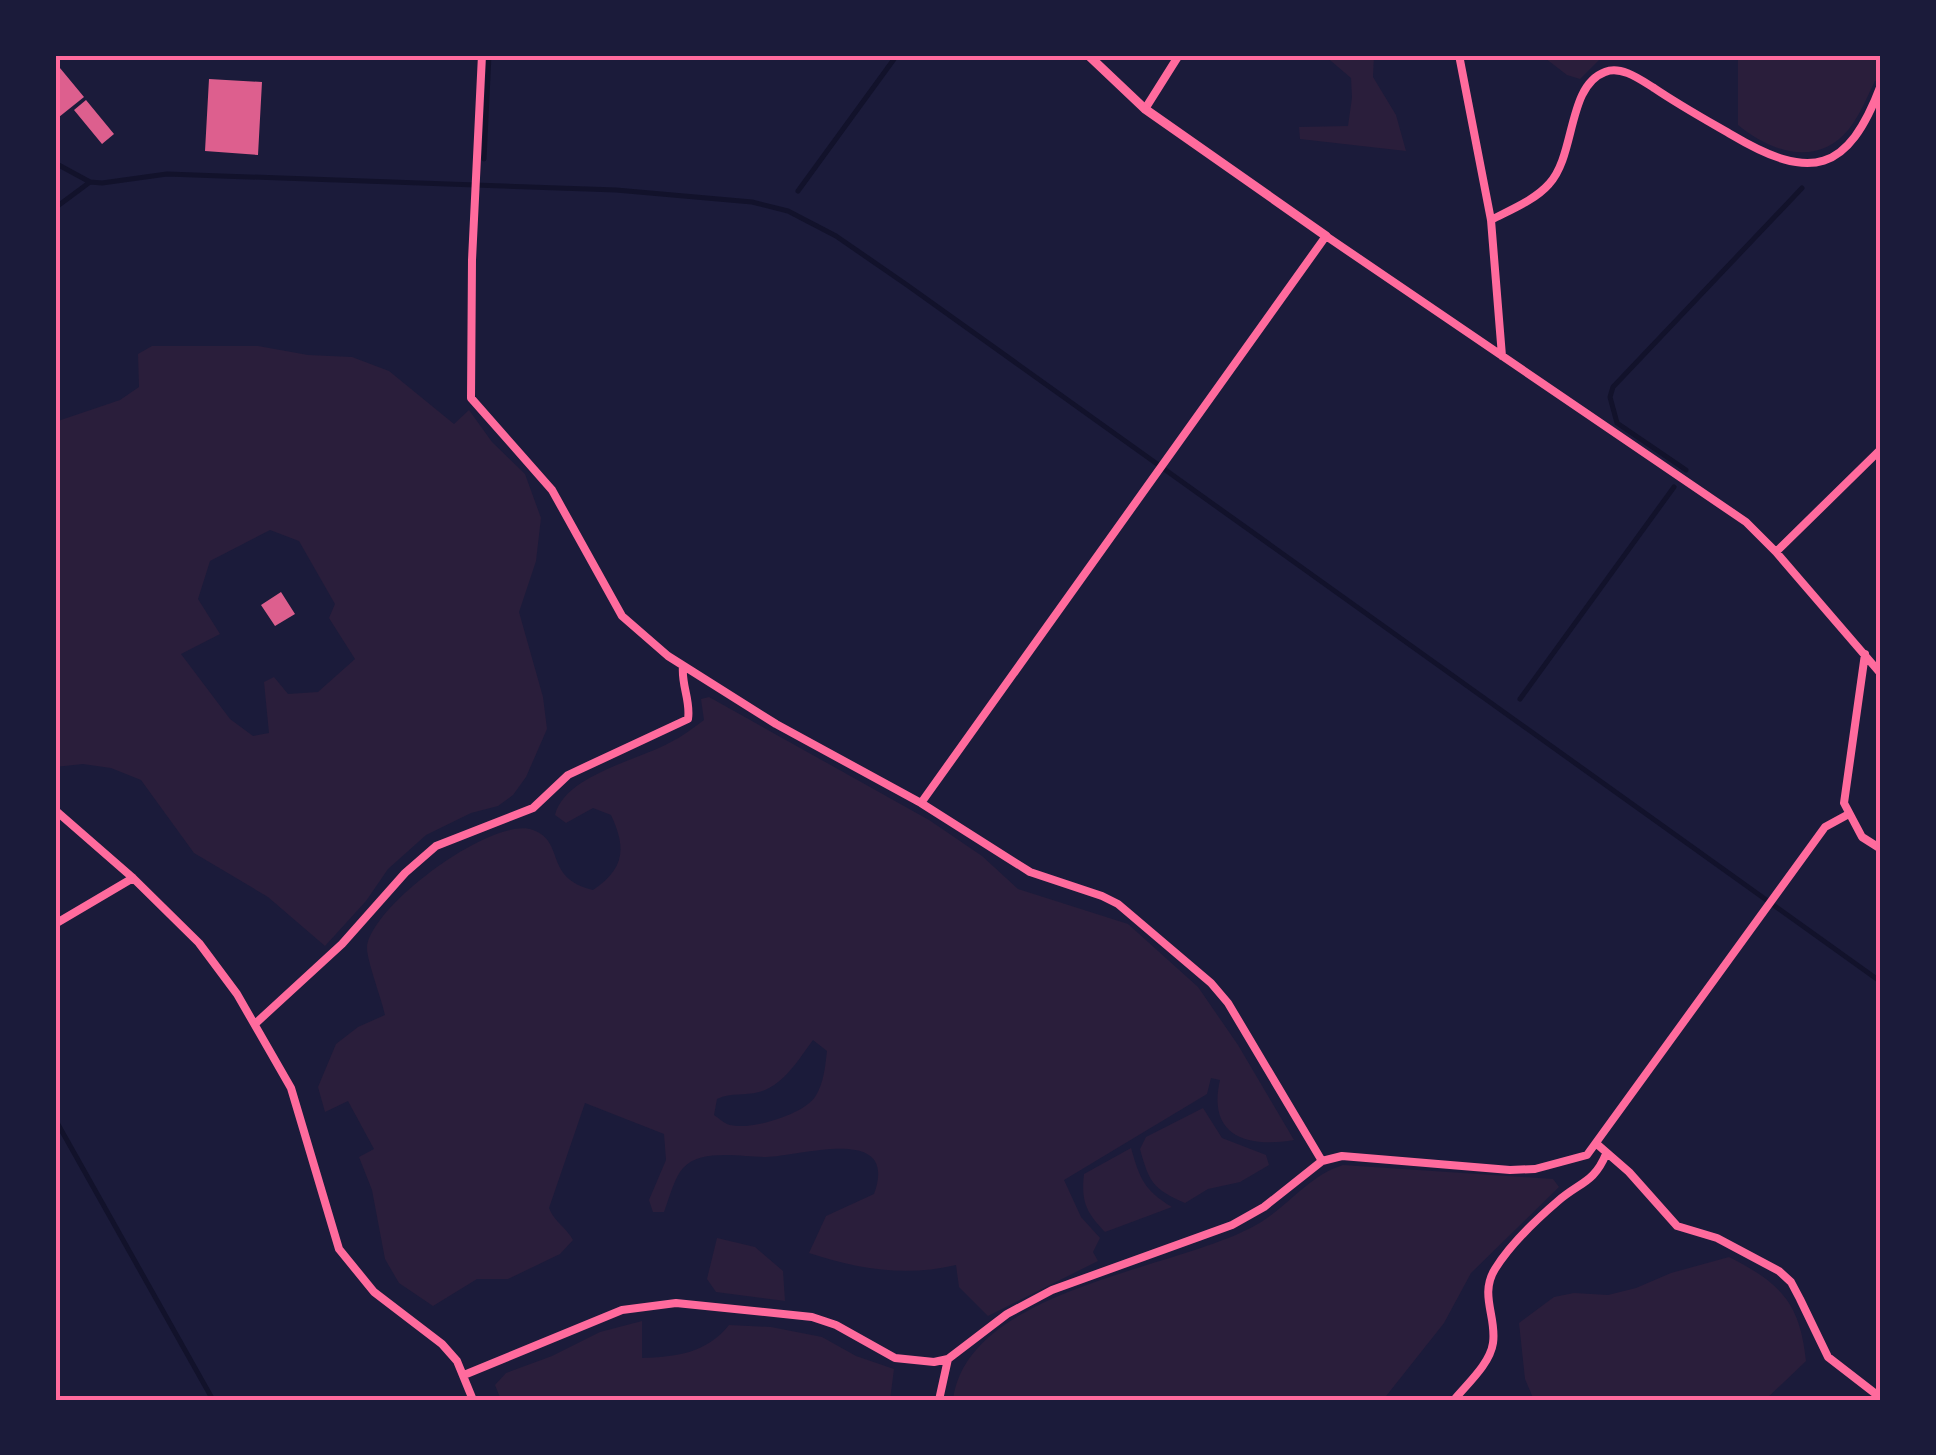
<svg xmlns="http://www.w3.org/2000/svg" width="1936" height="1455" font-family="'Roboto Condensed',sans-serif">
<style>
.green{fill:#2a1e3b;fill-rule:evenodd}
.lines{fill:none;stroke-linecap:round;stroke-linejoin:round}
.stream{stroke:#12122b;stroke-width:5}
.building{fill:#dd5f8e}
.minor{stroke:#ff6b9d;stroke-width:8}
.tertiary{stroke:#ff6b9d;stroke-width:9}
.neatline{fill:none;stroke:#ff6b9d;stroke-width:4}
</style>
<rect width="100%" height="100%" fill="#1b1b3a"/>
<path class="green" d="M1324,55H1374L1373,77L1396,115L1406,151L1300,139L1299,127L1348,126L1352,98L1351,78Z
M1541,55H1604L1580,79L1567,75Z
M1738,55H1881V80L1875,81C1867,97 1860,115 1849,129C1817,168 1771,152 1738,125Z
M152,346H258L308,355L352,357L389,371L454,424L469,410L492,442L525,474L541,518L536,561L519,612L543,697L547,729L526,777L513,795L498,806L471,813L426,835L388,869L366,901L325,946L268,897L194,853L141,780L111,768L83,764L55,767V744L60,741L55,733V422L120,400L139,387L138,354ZM270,530L299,541L335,604L329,618L355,659L318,692L288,694L274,677L264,682L269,733L253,736L230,719L181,654L220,634L198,599L210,561Z
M709,697L929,820L982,856L1018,889L1128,924L1198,987L1238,1045L1294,1140C1247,1148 1207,1136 1220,1080L1211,1078L1207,1094L1064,1180L1081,1217L1100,1238L1093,1252L1098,1261L988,1316L959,1287L956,1265C906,1277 857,1269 809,1253L826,1216L874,1194C900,1123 799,1157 766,1157C742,1157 701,1148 683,1168C674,1178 669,1199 664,1212H653L649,1200L666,1160L664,1134L585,1103L549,1208C555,1223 566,1227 573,1240L560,1254L508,1279H477L433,1306L399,1283L385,1259L372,1190L359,1157L374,1149L348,1101L325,1112L318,1087L336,1044L358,1027L385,1015C382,1000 367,961 367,948C369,907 493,815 533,830C566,842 543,878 593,890C624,869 627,849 611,815L593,808L566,823L555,815C565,775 637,761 671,742C683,736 693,728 704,720L701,699ZM813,1040L827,1051C825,1067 824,1083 815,1097C803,1115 747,1132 727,1124C724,1123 716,1116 714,1115L717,1099C732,1092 744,1096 759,1092C783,1086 799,1059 813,1040Z
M1203,1108L1222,1138L1266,1155L1269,1165L1240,1182L1208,1189L1185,1203C1153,1189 1149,1182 1140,1149L1146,1137Z
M1131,1148C1140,1179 1144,1190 1172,1207L1105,1232C1086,1212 1081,1202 1084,1174Z
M1343,1165L1553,1179L1559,1187L1471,1273L1444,1323L1383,1400H953C967,1288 1177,1270 1256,1225C1288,1207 1308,1176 1343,1165Z
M717,1238L755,1247L783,1271L785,1301L716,1292L707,1279Z
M1729,1257C1780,1283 1800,1302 1806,1361L1765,1400H1534L1525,1379L1519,1323L1554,1297L1574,1293L1608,1295L1636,1288L1671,1273Z
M642,1321V1358C676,1357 707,1353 729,1325L771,1327L822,1337L856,1356L894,1369L890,1400H501L495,1385L506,1373L552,1356L600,1332Z"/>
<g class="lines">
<path class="stream" d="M484,159L489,55
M55,163L90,182L102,183L167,174L616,190L752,202L788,211L836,236L907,285L1881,982
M798,191L897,55
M55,208L90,182
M1686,470L1617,423L1610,397L1613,387L1802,188
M1520,699L1674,487
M55,1119L213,1400"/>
</g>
<path class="building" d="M55,62L84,97L59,117L55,113Z
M209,79L262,82L258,155L205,151Z
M86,100L114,134L102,144L74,110Z
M281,592L295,614L275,626L261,605Z"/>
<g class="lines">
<path class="minor" d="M482,55L472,260L471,398L552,490L622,616L668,656L776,724L921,803L1030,872L1102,896L1118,904L1211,983L1228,1003L1322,1161
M1459,55L1491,220L1502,356
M1145,109L1179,55
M1491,220C1510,210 1535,200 1549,184C1576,155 1567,86 1605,72C1621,65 1641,80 1654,88C1679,105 1706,120 1732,135C1811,182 1848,173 1881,85
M1776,552L1881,449
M1865,654L1844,803L1862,837L1881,849
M921,803L1326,236L1746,522L1776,552L1881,674
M55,810L133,878L199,943L237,994L291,1088L339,1249L374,1292L442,1344L457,1361L473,1400
M55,924L133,878
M256,1023L342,944L405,873L436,846L533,808L568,775L688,719C691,701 681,685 683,666
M1598,1145L1629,1172L1677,1226L1717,1238L1779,1271L1791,1282L1800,1299L1828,1357L1881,1398
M464,1375L622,1310L676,1303L812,1317L836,1325L895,1358L934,1362L948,1359L1007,1314L1052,1290L1232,1225L1264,1207L1322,1161L1342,1156L1510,1170L1535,1169L1587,1155L1825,827L1847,815
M939,1400L948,1359
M1454,1400C1467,1384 1490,1364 1493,1343C1497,1317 1479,1295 1495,1269C1510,1245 1537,1219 1558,1201C1580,1182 1594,1183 1606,1154"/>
<path class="tertiary" d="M1088,55L1145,109L1326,236"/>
</g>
<rect width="1936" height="1455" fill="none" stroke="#1b1b3a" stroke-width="115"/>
<rect x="58" y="58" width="1820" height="1340" class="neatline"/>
</svg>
